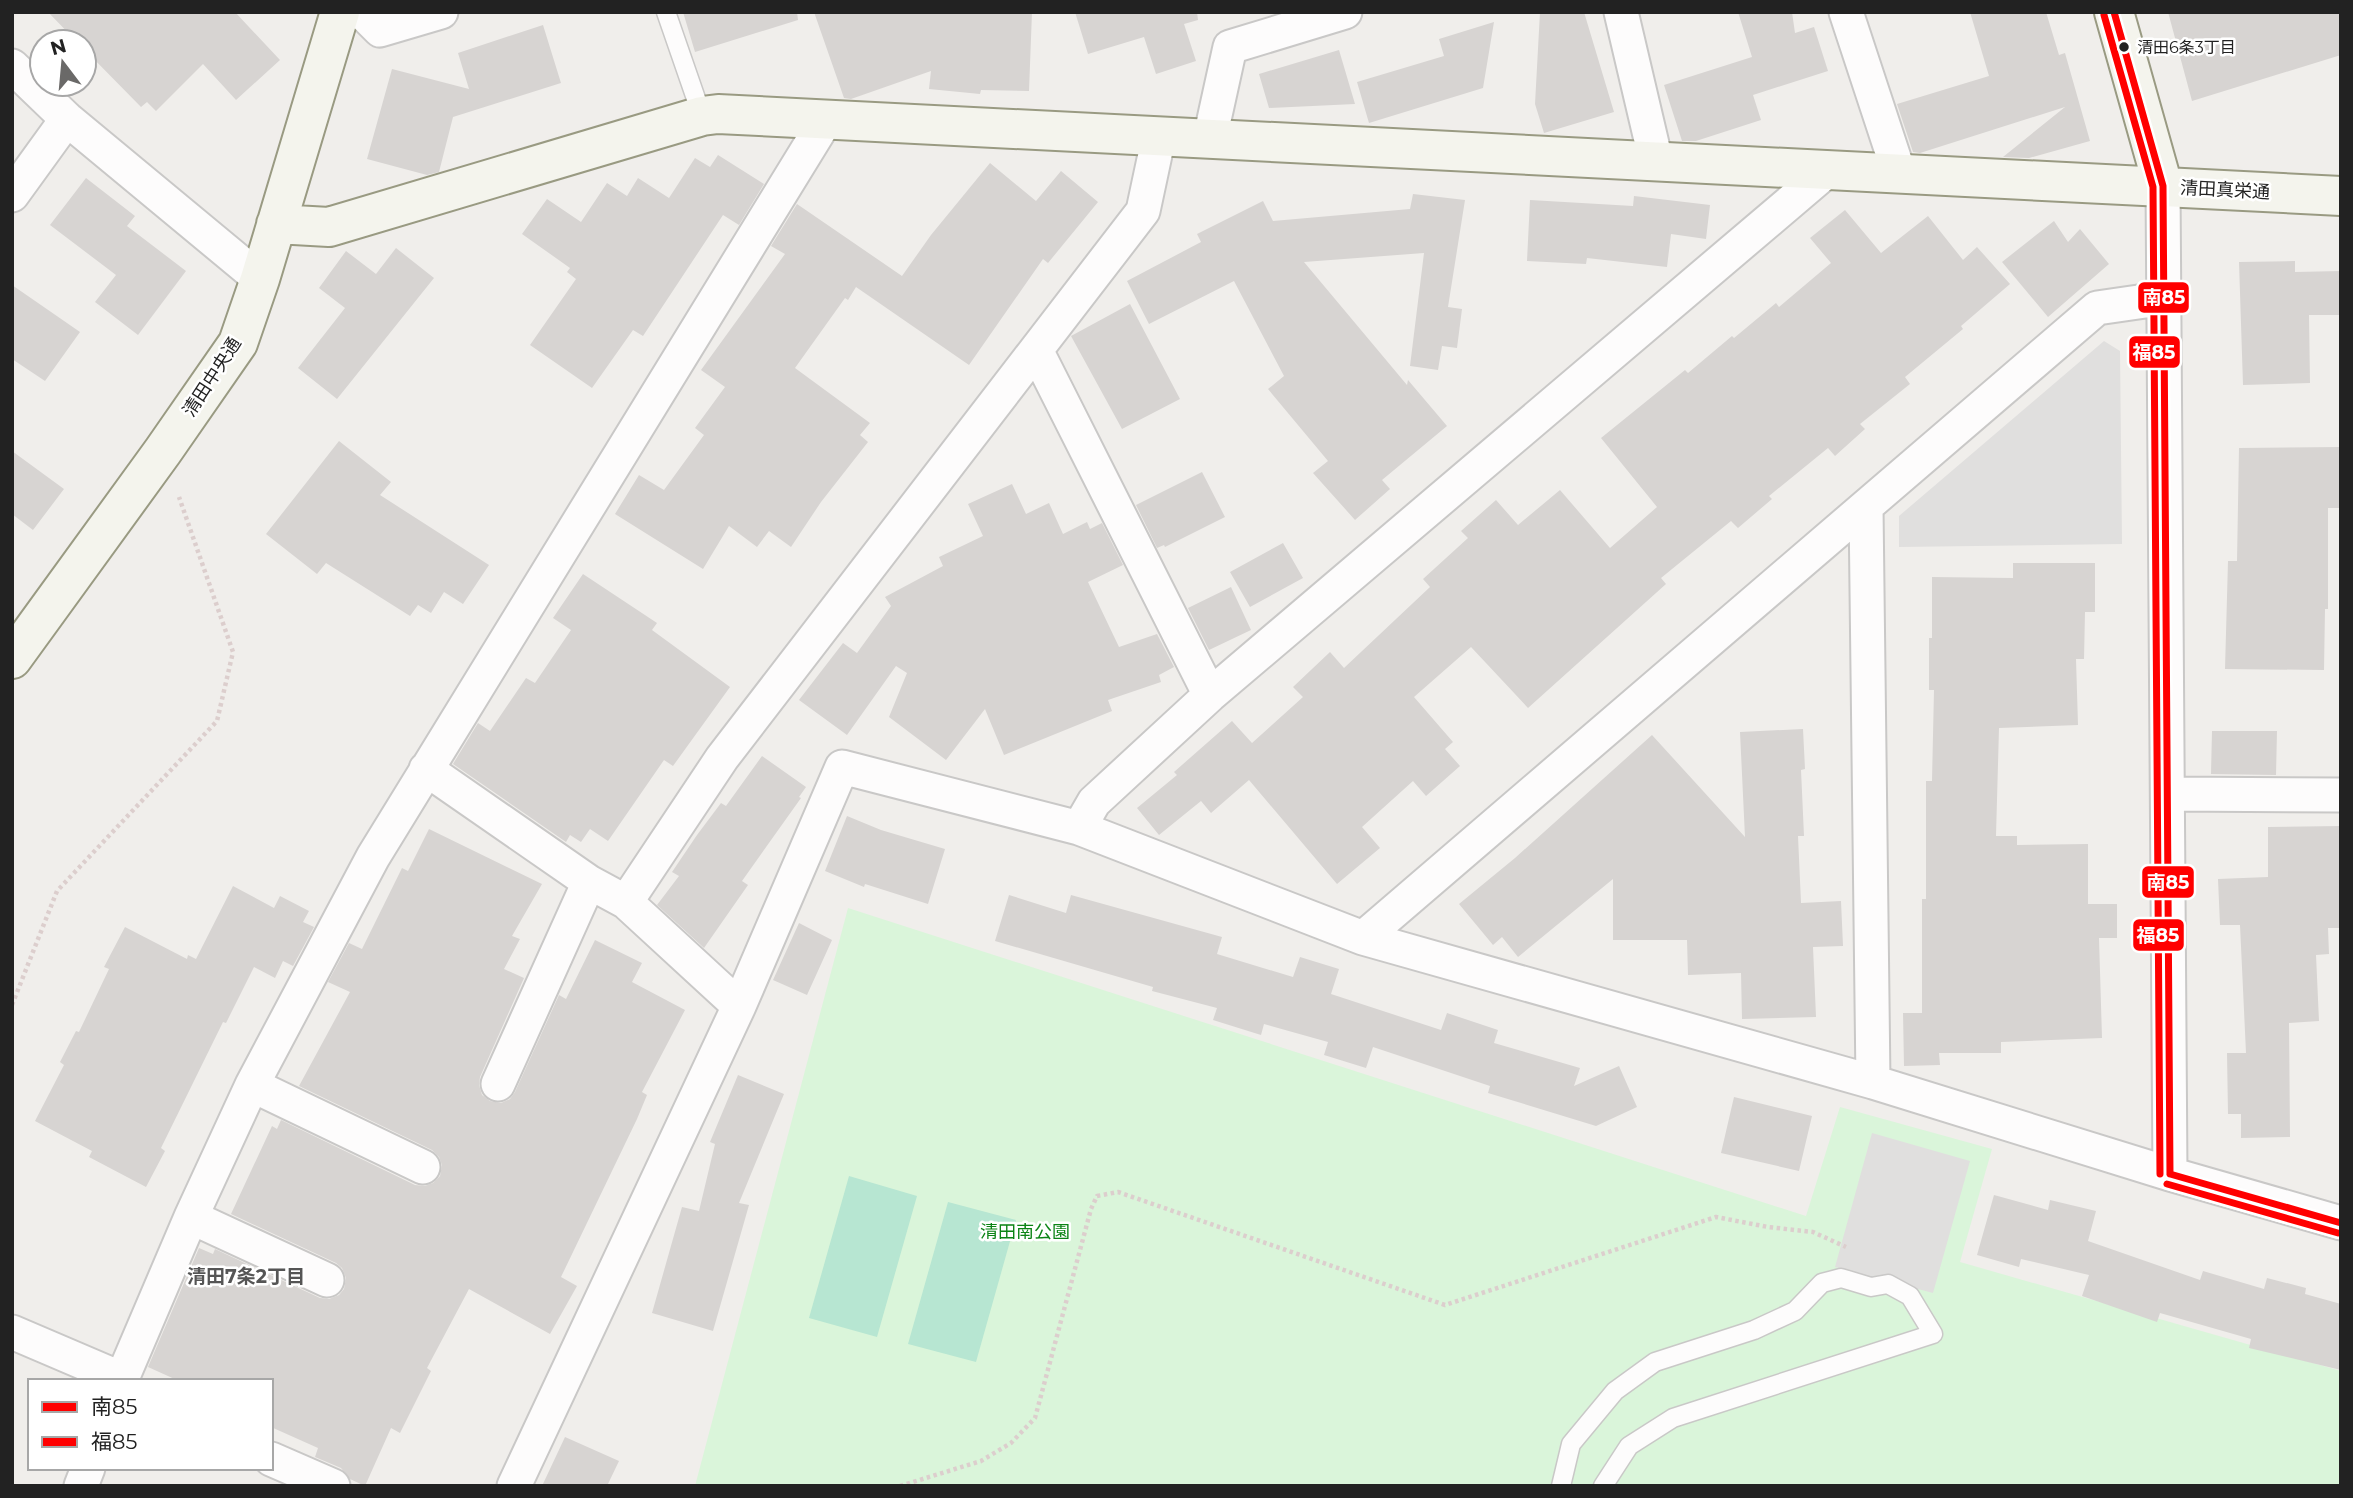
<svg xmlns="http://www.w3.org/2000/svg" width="2353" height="1498" font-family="Montserrat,'Noto Sans JP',sans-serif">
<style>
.park{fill:#daf5da}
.pitch{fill:#b7e6d2}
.parking{fill:#e0dfde}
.building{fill:#d7d4d2}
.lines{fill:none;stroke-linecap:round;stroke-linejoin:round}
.lane-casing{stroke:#c9c8c7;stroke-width:21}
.street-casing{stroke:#c9c8c7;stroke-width:37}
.secondary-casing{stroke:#999a82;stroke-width:42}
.path{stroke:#dccecd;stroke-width:4.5;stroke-dasharray:3.5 3.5;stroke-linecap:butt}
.lane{stroke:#fdfcfc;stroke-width:18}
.street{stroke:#fdfcfc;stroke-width:33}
.secondary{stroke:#f4f4ed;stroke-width:38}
.bus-1-casing{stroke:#fff;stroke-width:12}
.bus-2-casing{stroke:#fff;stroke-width:12}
.bus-1{stroke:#f00;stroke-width:7}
.bus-2{stroke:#f00;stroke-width:7}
.bus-dot{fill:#222;stroke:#fff;stroke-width:2.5}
.labels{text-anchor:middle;stroke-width:5;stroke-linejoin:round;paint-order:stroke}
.bus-label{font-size:16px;fill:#222;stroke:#fff;text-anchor:start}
.street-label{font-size:18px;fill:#222;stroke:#fff}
.park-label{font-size:18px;fill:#0c8416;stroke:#fff}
.neighbourhood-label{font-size:19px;font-weight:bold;fill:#555;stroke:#fff}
.line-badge{stroke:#fff;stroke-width:2.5}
.badge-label{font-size:19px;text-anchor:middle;font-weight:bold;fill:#fff}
</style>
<rect width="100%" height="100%" fill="#f0eeeb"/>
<path class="park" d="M848,908L1806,1216L1840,1107L1992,1149L1960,1262L2341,1371V1486H695Z"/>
<path class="pitch" d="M849,1176L917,1196L877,1337L809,1318Z
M948,1202L1016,1220L976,1362L908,1344Z"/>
<path class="parking" d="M2104,341L2120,351L2122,544L1899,547V516Z
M1872,1133L1970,1161L1933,1293L1835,1267Z"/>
<path class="building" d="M48,12H235L280,60L236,100L203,64L156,111L147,102L141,107L84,49V42H77Z
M683,12H797L798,20L695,52Z
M814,12H1032L1029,91L981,90L980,94L929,89L931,71L851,99L844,98Z
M1075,12H1197L1198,20L1184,24L1196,61L1156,74L1144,37L1088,54Z
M1540,12H1584L1614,112L1544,133L1535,104Z
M1738,12H1792L1795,33L1814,27L1828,71L1753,95L1761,120L1696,141H1682L1664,85L1752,57Z
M1970,12H2046L2059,55L2065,53L2090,141L2029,158L2003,157L2065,107L1920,153L1913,152L1897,104L1989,76Z
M2168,12H2341V55L2192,101Z
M1494,22L1483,88L1369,123L1357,82L1444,56L1439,39Z
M543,25L561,83L453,117L439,172L427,175L367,159L392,69L469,89L458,53Z
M1339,50L1355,104L1269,108L1259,74Z
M718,155L764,184L739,225L723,215L643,336L633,330L592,388L530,345L576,279L567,272L570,268L522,234L547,199L581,222L607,183L627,196L638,178L669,198L695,158L710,167Z
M990,163L1036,201L1061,171L1098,202L1048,263L1043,259L969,365L856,287L848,300L845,298L795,368L870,423L860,435L868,442L821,502L791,547L769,531L757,547L729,526L703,569L615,514L639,475L664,490L704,435L695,428L725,387L701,370L785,254L771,246L797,204L902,276L931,235Z
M86,178L135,216L127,226L186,271L138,335L95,302L116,275L50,225Z
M1413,194L1465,200L1448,307L1462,309L1457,348L1442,346L1438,370L1410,366L1424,253L1304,262L1407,385L1408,380L1447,426L1382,480L1390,489L1355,520L1313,473L1328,461L1268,389L1284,376L1234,281L1149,324L1127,281L1201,242L1197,234L1263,201L1273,221L1410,209Z
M1634,196L1710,205L1706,239L1671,234L1667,267L1587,258L1586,264L1527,261L1530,200L1633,206Z
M1845,210L1881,253L1928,216L1963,260L1977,247L2010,284L1961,326L1963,329L1905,377L1910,384L1860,424L1865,429L1835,456L1828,448L1769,496L1772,499L1738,528L1731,521L1661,578L1666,584L1528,708L1471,647L1414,697L1453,742L1445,749L1460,766L1426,796L1413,781L1362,827L1380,848L1337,884L1249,780L1211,813L1201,801L1159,835L1137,808L1177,775L1174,772L1232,721L1252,743L1303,697L1293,687L1330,652L1344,668L1430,587L1423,579L1468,538L1461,531L1496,500L1518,525L1560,490L1610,548L1657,507L1601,438L1685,370L1688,373L1732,336L1734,338L1776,303L1779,307L1831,263L1810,238Z
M2054,221L2068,242L2080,229L2109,264L2048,317L2002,262Z
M396,248L434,278L337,399L298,368L345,308L319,288L346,251L376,274Z
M2295,261V272L2341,271V315H2309L2310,383L2243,385L2239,262Z
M12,285L80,332L45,381L12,359Z
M1130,304L1180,399L1122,429L1071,336Z
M339,441L391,482L380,495L489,565L463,604L444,592L431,613L418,605L410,616L326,563L317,574L266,534Z
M2341,447V508H2328V609H2325L2324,670L2225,669L2228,561H2237L2239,448Z
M12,451L64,489L33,530L12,514Z
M1202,472L1225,517L1165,547L1164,545L1157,548L1136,505Z
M1012,484L1026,514L1049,503L1063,534L1087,522L1090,529L1102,523L1123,565L1088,582L1119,647L1157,634L1174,667L1159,675L1161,682L1108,700L1112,711L1004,755L985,709L946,760L889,717L907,673L896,666L847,735L799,700L843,643L857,653L891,606L885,597L943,566L939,557L983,536L968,504Z
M1283,543L1303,578L1250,607L1230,572Z
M2013,563H2095V612H2085L2084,659H2076L2078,725L1999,728L1996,836H2017V845L2088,844V904H2117V938H2099L2102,1038L2001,1042V1053H1939L1940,1065L1904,1066L1903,1013H1922V899H1926V781H1932L1934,690H1929V638H1932V577L2013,578Z
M583,574L657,623L652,630L730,687L673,766L664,760L608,841L590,829L581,842L570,835L566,842L453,764L478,723L490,731L526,678L535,683L571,630L553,618Z
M1231,587L1251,630L1209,650L1188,608Z
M1803,729L1805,769L1801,770L1804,836H1798L1801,903L1841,901L1843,946L1813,947L1816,1017L1742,1019L1741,973L1688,975L1687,940H1613V879L1518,957L1502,937L1493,945L1459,904L1515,858L1652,735L1745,837L1740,732Z
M2212,731H2277L2276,775L2211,774Z
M762,756L806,787L799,797L801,798L742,881L748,885L704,948L657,905L679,876L672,872L697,835L721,803L726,806Z
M847,816L881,830L945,849L928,904L865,884L864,887L825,871Z
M2341,826V928H2328L2329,954L2316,955L2319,1021L2289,1023L2290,1137L2241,1138V1114H2228L2227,1053H2246L2240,925H2220L2218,879L2268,877V827Z
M429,829L542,884L512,936L520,939L504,969L524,978L480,1077L479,1085L482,1095L490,1101L501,1103L510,1099L515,1092L559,995L566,999L595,940L642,963L632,982L685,1010L642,1092L647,1095L637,1119L561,1277L577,1286L550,1334L469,1289L427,1368L431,1371L400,1433L391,1428L365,1486L350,1479L341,1468L315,1457L318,1448L271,1427V1381H179L148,1367L199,1248L213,1254L215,1249L320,1298L329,1299L339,1295L344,1289L346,1278L342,1268L336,1263L231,1214L272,1126L277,1129L281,1120L415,1185L425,1186L433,1183L440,1176L442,1165L439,1157L432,1150L299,1086L350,992L328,982L349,943L362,949L402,868L408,871Z
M233,886L274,908L280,896L309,911L303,922L314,927L293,966L283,961L275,978L254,967L226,1023L223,1022L161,1148L165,1151L146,1187L89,1157L92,1151L35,1121L64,1065L60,1062L76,1031L79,1032L109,969L104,967L125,927L187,959L188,955L196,959Z
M1009,895L1066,913L1071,895L1222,937L1217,954L1293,977L1300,957L1339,969L1331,994L1441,1030L1447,1013L1498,1030L1494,1043L1580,1068L1574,1086L1619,1066L1637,1107L1596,1126L1488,1093L1490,1086L1373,1047L1366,1068L1324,1055L1328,1042L1264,1024L1261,1035L1213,1020L1217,1008L1152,991L1153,987L995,941Z
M799,923L832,940L807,995L773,980Z
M738,1075L784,1094L739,1203L749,1205L713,1331L652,1313L682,1207L699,1211L715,1144L710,1142Z
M1734,1097L1812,1116L1799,1171L1721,1153Z
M1994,1195L2048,1210L2050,1200L2096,1211L2088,1241L2200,1280L2203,1271L2264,1289L2267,1278L2306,1288L2305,1294L2341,1304V1370L2249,1348L2251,1339L2160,1313L2157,1322L2082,1296L2089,1275L2021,1259L2019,1267L1977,1255Z
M565,1437L619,1461L607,1486H542Z"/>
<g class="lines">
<defs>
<path id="lane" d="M666,12L702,116
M1561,1486L1571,1444L1615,1391L1655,1362L1754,1330L1795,1311L1822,1283L1841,1278L1871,1287L1888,1284L1910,1296L1933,1334L1673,1418L1629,1446L1603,1486"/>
<path id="street" d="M362,12L380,30L441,12
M1621,12L1656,161
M1846,12L1899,173
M12,66L67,119L260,279
M1210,138L1230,47L1345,12
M2163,186L2170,1174
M12,195L67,119
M1036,350L1210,695
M1866,507L1873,1082
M426,769L589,882L626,902L722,758L1143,211L1159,136
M2168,794L2341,795
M1079,828L1094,802L1210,695L1828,170
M626,902L739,1006
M1363,938L2097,308L2166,298
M498,1084L589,882
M252,1085L423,1167
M191,1217L327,1280
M12,1332L122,1379
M121,1381L191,1217L252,1085L373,857L827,118
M271,1459L333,1486
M81,1486L88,1468
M514,1486L739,1006L842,767L1079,828L1363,938L1873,1082L2170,1174L2341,1223"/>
<path id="secondary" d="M2114,12L2163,186
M276,224L329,227L702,116L718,114L2341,196
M12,659L163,451L238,343L260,279L340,12"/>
</defs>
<use href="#lane" class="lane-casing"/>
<use href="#street" class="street-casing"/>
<use href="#secondary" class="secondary-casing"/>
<path class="path" d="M12,1005L57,891L217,721L233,652L179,497
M900,1486L981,1461L1011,1443L1035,1418L1091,1209L1097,1196L1118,1192L1445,1305L1716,1217L1768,1227L1813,1232L1846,1247"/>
<use href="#lane" class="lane"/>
<use href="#street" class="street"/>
<use href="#secondary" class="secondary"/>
<defs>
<path id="bus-1" d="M2114,12L2163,186L2170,1174
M2170,1174L2341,1223"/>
<path id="bus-2" d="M2104,15L2153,187L2160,1174
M2167,1184L2338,1233"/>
</defs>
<use href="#bus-1" class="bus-1-casing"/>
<use href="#bus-2" class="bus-2-casing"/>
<use href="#bus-1" class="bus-1"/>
<use href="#bus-2" class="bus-2"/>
</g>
<circle class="bus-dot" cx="2124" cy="47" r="6"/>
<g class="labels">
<g class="bus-label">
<text x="2137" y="53">清田6条3丁目</text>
</g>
<g class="street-label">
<text transform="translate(2225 190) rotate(3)" y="6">清田真栄通</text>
<text transform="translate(212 377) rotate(-57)" y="6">清田中央通</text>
</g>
<g class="park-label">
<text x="1025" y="1238">清田南公園</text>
</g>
<g class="neighbourhood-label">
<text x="246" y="1283">清田7条2丁目</text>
</g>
</g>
<g class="line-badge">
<rect x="2137" y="281" width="53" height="33" rx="7" fill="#f00"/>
<rect x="2128" y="335" width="53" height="34" rx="7" fill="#f00"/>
<rect x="2141" y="865" width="54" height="34" rx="7" fill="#f00"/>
<rect x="2132" y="918" width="53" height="34" rx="7" fill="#f00"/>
</g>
<g class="badge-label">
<text x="2164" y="304">南85</text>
<text x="2154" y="359">福85</text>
<text x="2168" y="889">南85</text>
<text x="2158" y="942">福85</text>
</g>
<rect width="2353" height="1498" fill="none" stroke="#222222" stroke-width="28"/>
<rect x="28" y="1379" width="245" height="91" fill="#ffffff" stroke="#a7a7a7" stroke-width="2"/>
<rect x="42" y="1402" width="35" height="10" fill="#ff0000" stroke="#a7a7a7" stroke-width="2"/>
<text x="91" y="1414" font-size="21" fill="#222222">南85</text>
<rect x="42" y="1437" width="35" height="10" fill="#ff0000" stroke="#a7a7a7" stroke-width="2"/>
<text x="91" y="1449" font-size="21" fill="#222222">福85</text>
<g transform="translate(63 63) rotate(344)"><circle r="33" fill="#ffffff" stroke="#a7a7a7" stroke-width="2"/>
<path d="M0-5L12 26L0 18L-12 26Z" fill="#6a6968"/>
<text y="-10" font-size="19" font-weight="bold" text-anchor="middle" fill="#222222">N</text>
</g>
</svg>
